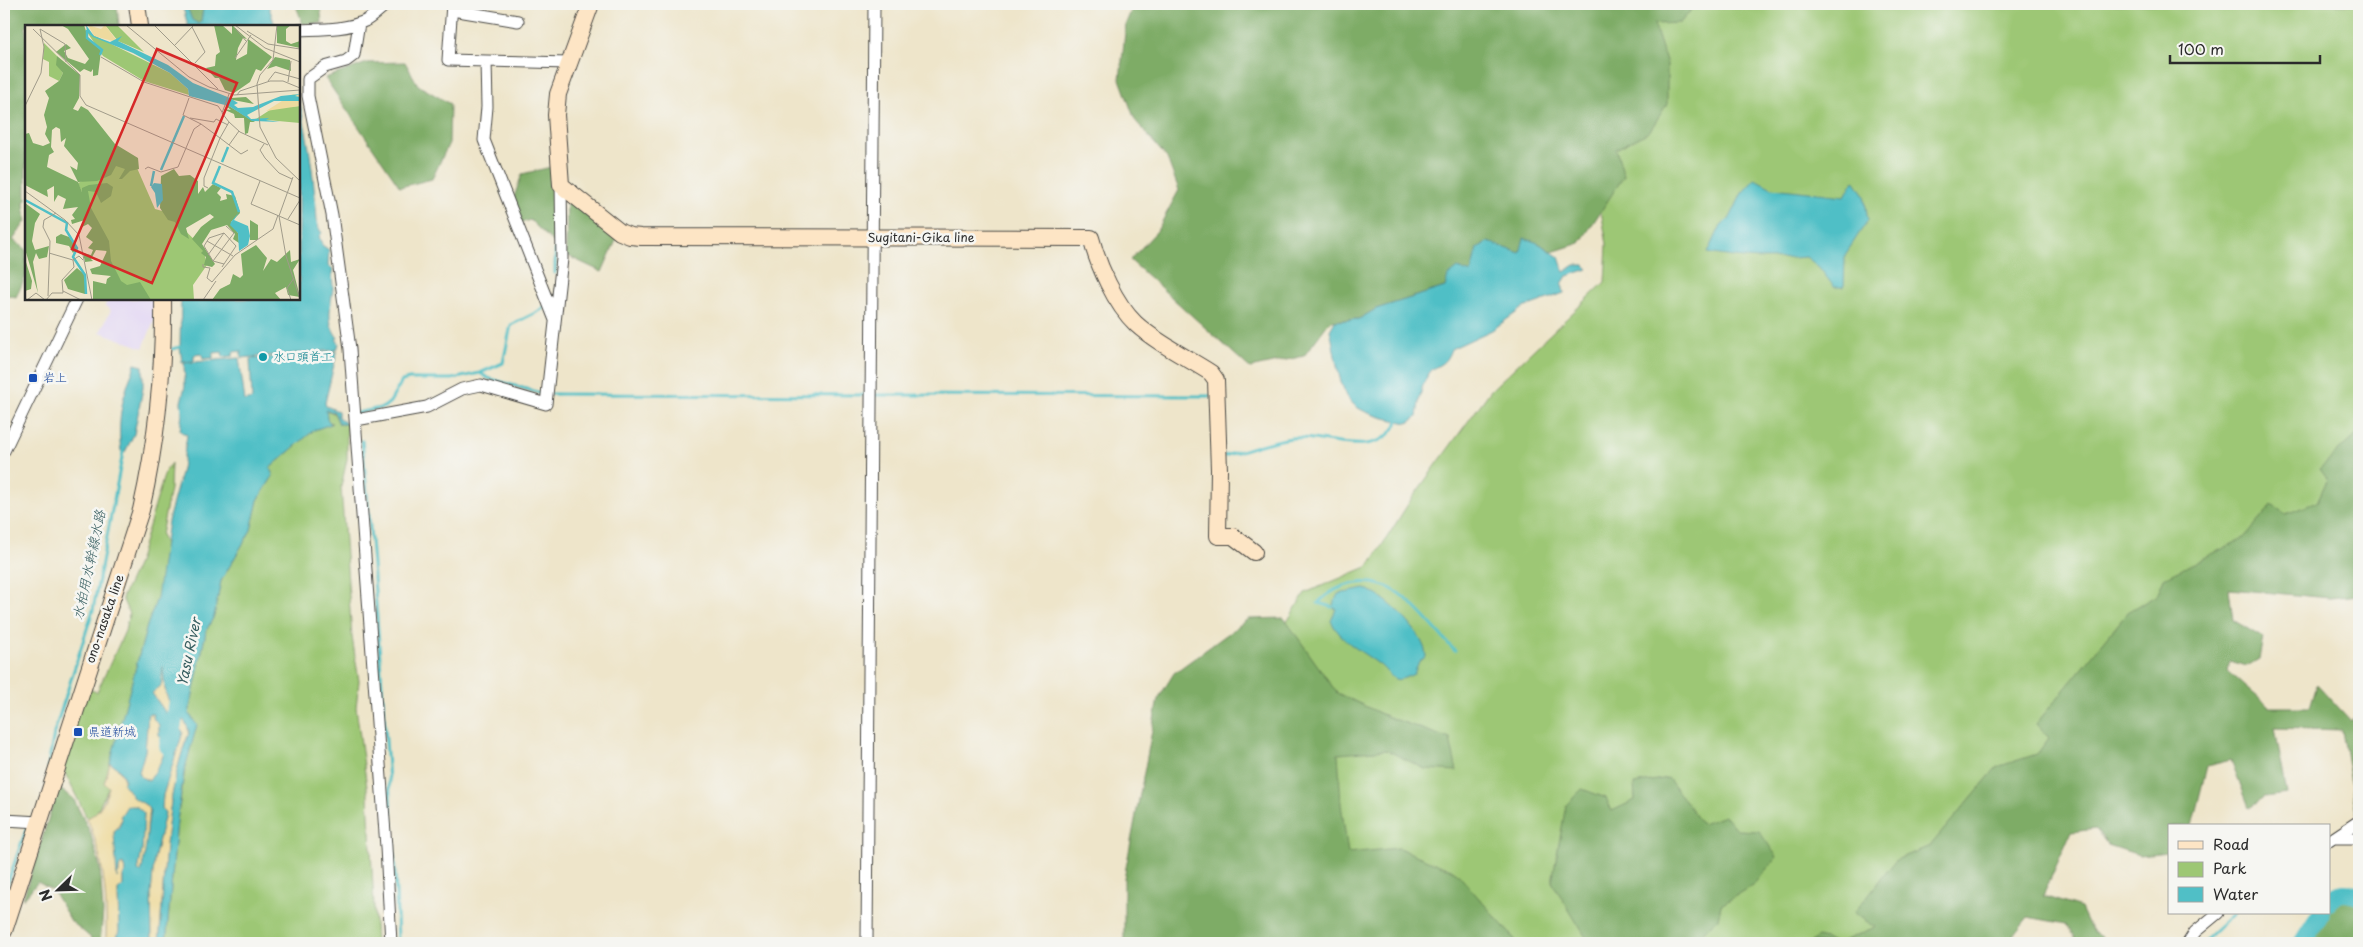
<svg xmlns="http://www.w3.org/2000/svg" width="2363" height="947" font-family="'Playpen Sans','Klee One',sans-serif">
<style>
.built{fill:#e1d4f4}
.green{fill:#9dc774;stroke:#647950}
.forest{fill:#7eac66;stroke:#546c48}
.sand{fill:#eeda9e;stroke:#8c8264}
.water{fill:#50bfc6;stroke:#3e7578;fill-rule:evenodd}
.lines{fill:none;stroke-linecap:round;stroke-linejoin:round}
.stream{stroke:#50bfc6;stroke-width:3}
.river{stroke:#50bfc6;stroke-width:18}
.street-casing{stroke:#484743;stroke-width:13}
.secondary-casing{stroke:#484743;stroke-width:18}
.street{stroke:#fff;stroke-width:11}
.secondary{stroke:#fde5c5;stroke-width:16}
.culture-dot{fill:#0f9aa8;stroke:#f6f6f2;stroke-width:2}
.transit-dot{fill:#1a4fb4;stroke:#f6f6f2;stroke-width:2}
.labels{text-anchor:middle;stroke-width:5;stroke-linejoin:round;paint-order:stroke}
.street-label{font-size:12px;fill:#2b2b2b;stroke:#f6f6f2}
.culture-label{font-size:12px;fill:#0d838f;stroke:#f6f6f2;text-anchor:start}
.transit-label{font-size:12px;fill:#164399;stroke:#f6f6f2;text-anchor:start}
.water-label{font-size:14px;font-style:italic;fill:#385f61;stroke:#f6f6f2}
.inset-river{fill:none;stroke:#50bfc6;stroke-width:2.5}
.inset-road{fill:none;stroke:#a09b8a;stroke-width:1}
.view{fill:#d62828;fill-opacity:0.15;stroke:#d62828;stroke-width:2.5}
.inset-edge{fill:none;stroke:#2b2b2b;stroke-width:2.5}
</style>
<rect width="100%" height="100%" fill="#f6f6f2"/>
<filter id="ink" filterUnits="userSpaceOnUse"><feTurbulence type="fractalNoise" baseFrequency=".02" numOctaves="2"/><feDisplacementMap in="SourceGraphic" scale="10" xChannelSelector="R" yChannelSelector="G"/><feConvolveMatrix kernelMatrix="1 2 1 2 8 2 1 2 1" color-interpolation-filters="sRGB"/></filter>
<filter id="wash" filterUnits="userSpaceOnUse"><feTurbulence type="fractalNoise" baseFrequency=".0096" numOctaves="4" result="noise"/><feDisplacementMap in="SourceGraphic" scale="20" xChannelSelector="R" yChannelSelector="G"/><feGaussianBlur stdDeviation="1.12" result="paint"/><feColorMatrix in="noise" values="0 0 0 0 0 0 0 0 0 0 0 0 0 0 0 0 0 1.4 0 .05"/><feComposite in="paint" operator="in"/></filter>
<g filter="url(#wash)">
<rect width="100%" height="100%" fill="#eee5ca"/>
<path class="built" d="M108,299H154V321L143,348L100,332L111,310L105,306Z"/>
<path class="green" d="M1655,4H2359V480L2249,546L2049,751L1867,943H1489L1342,868L1278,636L1305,593L1369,566L1410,501L1491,390L1605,282L1607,244L1592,162Z
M326,410L334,413L339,424H347V459L341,487L352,637L359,681L356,707L368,795L376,943H166L177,821L193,719L189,714L206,631L214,616L221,581L251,530L258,500L273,476L270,468L314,430L332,423L327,421Z
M171,463L170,489L161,535L165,544L163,570L157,599L147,626L105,783L109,787L95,815L87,818L62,767L85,688L97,692L125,631L129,614L122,598L138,563L165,472Z"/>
<path class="forest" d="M4,4H117L119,26H26V200L24,202L26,221L13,240L26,249V276L16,297L4,294Z
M186,4H204L201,21L199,24L192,21Z
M298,4H320L322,23L303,24L296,6Z
M1134,4H1696L1680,23L1654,24L1667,64V104L1649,132L1616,149L1624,176L1580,243L1552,252L1538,243L1520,253L1477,248L1471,274L1445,287L1376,309L1359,319L1330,321L1304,356L1250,368L1130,260L1157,231L1179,190L1167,158L1135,120L1120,79L1126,23Z
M405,62L418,85L450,104L449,143L432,179L400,187L325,78L367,63Z
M551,167L554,183V243L530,220L520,223L513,200L522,174Z
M567,196L618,236L602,272L566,255Z
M2359,432V595L2330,598L2229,589L2233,620L2263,638L2259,659L2247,666L2230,661L2228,671L2269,707H2310L2317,684L2351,721L2359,711V811L2356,813L2342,730L2275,728L2287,794L2265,797L2249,807L2231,760L2207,766L2192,826H2169V852L2139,855L2108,845L2096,829L2071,832L2043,896L2081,908L2092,932L2112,943H2079L2066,924L2028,917L2012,937L2016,943H1810L1817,937L1839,943L1875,927L1854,913L1896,860L1930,846L1997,767L2037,754L2049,738L2036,724L2128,612L2157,595L2164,578L2244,538L2272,505L2286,514L2317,502L2327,480L2319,469Z
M1284,618L1337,693L1386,716L1450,739L1457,771L1425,769L1387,750L1338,754L1341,804L1348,853L1399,848L1456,872L1518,943H1124V878L1158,699L1174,673L1248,619Z
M1668,778L1702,824L1725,816L1737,830L1759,831L1777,857L1752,886L1721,905L1718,919L1691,943H1593L1585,936L1552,882L1566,805L1582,789L1606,798L1612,811L1635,800L1634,784Z
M58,788L73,798L90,832L100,867L103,912L100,943H93L91,938L71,921L53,891L38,882L23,899Z
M2359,900V943H2306L2323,913H2329L2330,901Z"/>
<path class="sand" d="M163,665C165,676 163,687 168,699C173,711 188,720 189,733C164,793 165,878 159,943H152L151,894L154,860L165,813L162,808L163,795L183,732L172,722L152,693L157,688Z
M148,714H154L153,718L159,725V734C173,749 157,767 150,781L141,777L139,772L145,751Z
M110,763C122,767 123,780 127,789C133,799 144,800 150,811L147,824V849L141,872L138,871L142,850L144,813L125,810L120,817L122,819L114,832L119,873V865L122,864L126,871L123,877V886L118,890L119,931L115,943H106C107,895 105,863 87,818C100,813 105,800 109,787L104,783Z"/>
<path class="water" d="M186,4L192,20L199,24L201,21L204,4H268L275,26H188L183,8Z
M299,100C308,136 313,171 316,207C317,215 316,227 322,233L319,236L322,245L329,250L328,265L333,269C331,276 333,281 333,288C331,307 325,321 338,338L336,339L339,343L337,350L241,358V351L233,352V356L223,357L222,352L213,353V358L203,359L202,354L194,355V361L182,362L180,347L181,299H299Z
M1755,179L1772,188L1845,196L1854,180L1864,195L1868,220L1845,255L1844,287H1834L1819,267L1806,257C1768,260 1747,260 1708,253L1721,225L1730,218L1742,193Z
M1524,238L1538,243L1559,257L1564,272L1575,265H1584L1588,269L1567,276L1562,284L1564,293L1523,308L1492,330L1451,349C1444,369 1436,362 1428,375C1420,387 1419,403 1417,417L1408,423C1393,420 1364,415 1353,404C1338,390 1335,350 1330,330L1335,321L1359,319L1376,309L1445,287L1448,276L1458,268L1471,273L1477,248L1488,242L1520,253Z
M337,352L325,403L326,406L338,411V417L347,424H339L334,412L326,410L327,419L331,424L314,430L270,468L273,476L258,500L251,530L221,581L214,616L206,631L189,714L197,725L184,772L177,821L166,943H159C166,875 163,797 189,733C188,721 176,713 170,703C163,690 164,677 163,666L161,686L152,693L172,722L183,732L163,795L162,808L165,813L154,860L151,894L152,943H115L119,931L118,890L123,886V877L126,871L123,864L120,865L117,878L114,833L116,828L118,829L122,819L120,817L127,806H136L144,813L142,850L138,871L141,872C147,851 146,832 150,811L146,805L132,797V795L123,784L125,780L119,769L110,763L147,626L157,598L168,521L182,469L187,435L180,431L182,413L181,402L185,386L184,363L239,358L245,401L252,399L250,359ZM148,714H154L153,718L159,725V735C173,748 157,768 149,781L141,777L139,772L145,751Z
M135,364L143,366V388L134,434L125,452L121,451C118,429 120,407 127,387C129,379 133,373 135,364Z
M1365,589C1385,594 1427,636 1426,657L1419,661L1414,674C1409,676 1400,681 1395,679C1389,676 1385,669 1380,665C1362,651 1342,643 1331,621L1336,609L1332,607L1338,594Z"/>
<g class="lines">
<path class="stream" d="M555,273L556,219
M172,349L180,347
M480,373L503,363L511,325L541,310L547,304
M551,394L1212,396
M357,413L384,407L390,402L402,381L409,379H452L480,373L488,378L544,394
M362,441C371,527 377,614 383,701C389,782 396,862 398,943
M1224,456C1246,450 1268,441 1291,438C1325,435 1379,463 1398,421
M1332,607L1318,603C1338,582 1369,576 1395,591C1413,601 1440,635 1455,651
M48,766L54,733L93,610L124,447
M4,893L27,827
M2205,943L2211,934L2234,913"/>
<path class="river" d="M168,746L181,688
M2329,902C2338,890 2346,892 2359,896
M2302,943L2321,913"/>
</g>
</g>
<g filter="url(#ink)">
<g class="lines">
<defs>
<path id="street" d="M452,4L448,60L568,63
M452,10L518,21
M359,23L354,55L346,61L325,67L308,79V96L332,215L350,349L386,847L391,943
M299,30C320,29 345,30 365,21C373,17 380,9 387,4
M486,61L487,107L484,140L555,320
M356,420L427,407L462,389L481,385L546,404L562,259L561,185
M4,451L77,299
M4,820L40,822
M2335,838H2359
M2329,841L2359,821
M867,943L874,4
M2188,943L2195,932L2218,913"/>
<path id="secondary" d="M137,4L140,26
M591,4L558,94L556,115L561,185L620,232L630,236L641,237L1091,238C1098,265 1115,304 1136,324C1157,343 1186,357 1211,373L1216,380L1219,470L1218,536H1233L1254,552
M4,931L141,510C157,440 164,371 163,299"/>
</defs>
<use href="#street" class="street-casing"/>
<use href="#secondary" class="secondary-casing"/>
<use href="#street" class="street"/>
<use href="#secondary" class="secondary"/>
</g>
</g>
<circle class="culture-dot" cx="263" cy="357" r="5"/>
<g class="transit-dot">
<rect x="28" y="373" width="10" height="10" rx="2.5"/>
<rect x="73" y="727" width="10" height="10" rx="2.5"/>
</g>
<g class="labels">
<g class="street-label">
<text x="921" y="242">Sugitani-Gika line</text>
<text transform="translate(105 619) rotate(-71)" y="4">ono-nasaka line</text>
</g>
<g class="culture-label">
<text x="273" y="361">水口頭首工</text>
</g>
<g class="transit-label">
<text x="43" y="382">岩上</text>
<text x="88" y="736">県道新城</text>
</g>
<g class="water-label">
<text transform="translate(89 565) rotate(-78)" y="5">水柏用水幹線水路</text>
<text transform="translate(189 652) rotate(-78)" y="5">Yasu River</text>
</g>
</g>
<g transform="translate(25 25)">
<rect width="275" height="275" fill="#eee5ca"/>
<path d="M80,0H92L119,27L93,16ZM62,7L145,48L163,64L164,70L119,56L78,31ZM19,18L32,31V40L38,48L34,56L24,51V37L18,34ZM275,81V98L231,94L248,83ZM90,140L112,143L130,184L141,187L178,223L182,240L168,260L169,275H124L94,257L53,158Z" fill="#9dc774"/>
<path d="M36,0H59L63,12L76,26L73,50L68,51V44L66,47L59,44L55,47L31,27L41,19L46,23L39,26L43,33L60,39L64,34L43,4ZM189,0H197L207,9V0L222,14L218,13L213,23L211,35L222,29L223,14L247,32L236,46L231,44L225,57L209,68L200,65L194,53H190L181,43L190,41L191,30L195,27ZM252,0H266L261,4V16L266,19L275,16V23L252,18ZM32,31L55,50L54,73L48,84L53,86L56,81L63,85L90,119L113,133L114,144L105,146L97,154H94L100,144L91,141L86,150L72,156L53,157L57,167V163L64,160L82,158L88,162L86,171L76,178L71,167L63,166L66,183L84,216L86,236L96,256L102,260L115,257L126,275H68V256L81,259L82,254L86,251L67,249L65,244L75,241L82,226L71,225L66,234L68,236L60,237L58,228L66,230L68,225L63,223L68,217L61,212L67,203L63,199L55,203L60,195L47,199L46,195L50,194L47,190L53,182L38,184L41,174L33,170L29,177V161L22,165L23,172L0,160V109L4,108L8,118L18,121L25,118L20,109L22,102L19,90L24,73L20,66L34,56L38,48L31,40ZM31,102L35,104L36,117L41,113L39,121L53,138L52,145L45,141L53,157L22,142L24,130L29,127L26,122L27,105ZM250,32L265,35L266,46L251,41L242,44ZM221,72L229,79L203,74L206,73ZM200,80L204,81L230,97H225L223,108L220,109L219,93H210L209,89L198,84L206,85ZM149,144L154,151L165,150L173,156V169L178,162L180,167L188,159L196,163L192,168L196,172L195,176L202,174L201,169L210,171L215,188L206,197L213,208L214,218L208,214L210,209L202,200L186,205L177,219L190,239L187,242L179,240L181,232L176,228L178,226L167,214L176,202L189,192L185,189L161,203L164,214L156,209L150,197L143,195L135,183L136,151ZM0,178L15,189L10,198L7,216L10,225L24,221L22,232L14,234L11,228L8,237L13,268L0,224ZM225,195L233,200V215H225ZM36,209L44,212L52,223L48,228L44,221L31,218V212ZM231,220L242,233L238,246L246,234L252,237L265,225L266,237L275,234L268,245L275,272L263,270L261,262L250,268L256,275H187L195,264L205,259L208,249L215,253L218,250L216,229ZM0,234L7,256L6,264L0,266ZM52,243L60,250V269L43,264L39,255Z" fill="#7eac66" fill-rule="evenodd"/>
<path d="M63,0L76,4L80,0L92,16L99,19L69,11ZM268,69L275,70V81L241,86Z" fill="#eeda9e"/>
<path d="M61,0L69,11L85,17L97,11L93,16L143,40L168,58L205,73L213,78L209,80L213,83L228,82L256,71L275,69L270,71L275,72V76H249L222,90L226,94L244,93L241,95L255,97L227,96L204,81L164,71L163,64L145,48L108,28L68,12L62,7ZM129,158L137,159L138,175L132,183L130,168L126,162ZM214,187L209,195L223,201L225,211L223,220L214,226L213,208L205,200L206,197Z" fill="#50bfc6"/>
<path class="inset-river" d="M62,5V13L77,25L75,30M197,137L203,122M195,141L188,158L207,167L214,187M136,145L159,91M126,161L129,146M0,175L42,198L41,205L52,223L48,232L60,250L61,269"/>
<path class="inset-road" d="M101,0L164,52L184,62L209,70L275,65M129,0L193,64M210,0L240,23L275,37M252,0L248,35L235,50L232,59L235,102L251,133L275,156M167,2L180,27L170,38M210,3L221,16M8,4L55,50V71L61,80L275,173M15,4L40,19L41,37M222,6L243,19L275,24M149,21L168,1M76,32L119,57L193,81L197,87M210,33L226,10M243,56L250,47L275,54M263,57L266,36M204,69L197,88L204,97M212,70L215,66L245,56H258L275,63M164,73L158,90L176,99M0,81L16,48L19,22L15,4M165,93L189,97L191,94L203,100M239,119L235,125L240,133L254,148L267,154M204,120L214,106M120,144L123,142L136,147L153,142L169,104L176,99L195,113L204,97L215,107L243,120M268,152L254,191L261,231L275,274M235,156L226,179L275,200M183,163L179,161V153L195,113L216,129L223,125M0,166L40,195L54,210L67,275M263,194L275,175M182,216L208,231M24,228L48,235M183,230L199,208M188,236L209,208L201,201M178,239V242L185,243L182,253L187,257L210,230L248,204L253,190M197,242L211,221L199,208L184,213L179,221L188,236L199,239M38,266L56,275M23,271L25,216L18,202L19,195L31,188M2,275L11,268L20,275M21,275L27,268H38L37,255L49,242L48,235L54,231L58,235M178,275L191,256M266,275L262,263L269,253"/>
<path class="view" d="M132,24L212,58L127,258L47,224Z"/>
<rect width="275" height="275" class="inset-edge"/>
</g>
<rect width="2363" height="947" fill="none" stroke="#f6f6f2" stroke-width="20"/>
<rect x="2168" y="824" width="162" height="90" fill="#f6f6f2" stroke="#a5a5a2"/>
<rect x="2178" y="841" width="25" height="8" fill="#fde5c5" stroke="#a5a5a2"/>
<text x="2213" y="850" font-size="15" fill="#2b2b2b">Road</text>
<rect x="2178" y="862" width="25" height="15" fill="#9dc774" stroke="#a5a5a2"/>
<text x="2213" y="874" font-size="15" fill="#2b2b2b">Park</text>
<rect x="2178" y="887" width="25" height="15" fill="#50bfc6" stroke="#a5a5a2"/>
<text x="2213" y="900" font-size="15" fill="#2b2b2b">Water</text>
<g transform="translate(58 890) rotate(247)" stroke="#f6f6f2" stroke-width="4" paint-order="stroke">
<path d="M0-4L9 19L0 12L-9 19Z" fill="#2b2b2b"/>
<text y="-8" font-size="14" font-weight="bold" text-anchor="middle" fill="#2b2b2b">N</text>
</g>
<path d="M2170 55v8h150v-8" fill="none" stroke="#2b2b2b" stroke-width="2.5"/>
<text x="2178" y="55" font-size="15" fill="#2b2b2b" stroke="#f6f6f2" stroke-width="4" paint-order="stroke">100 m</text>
</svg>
